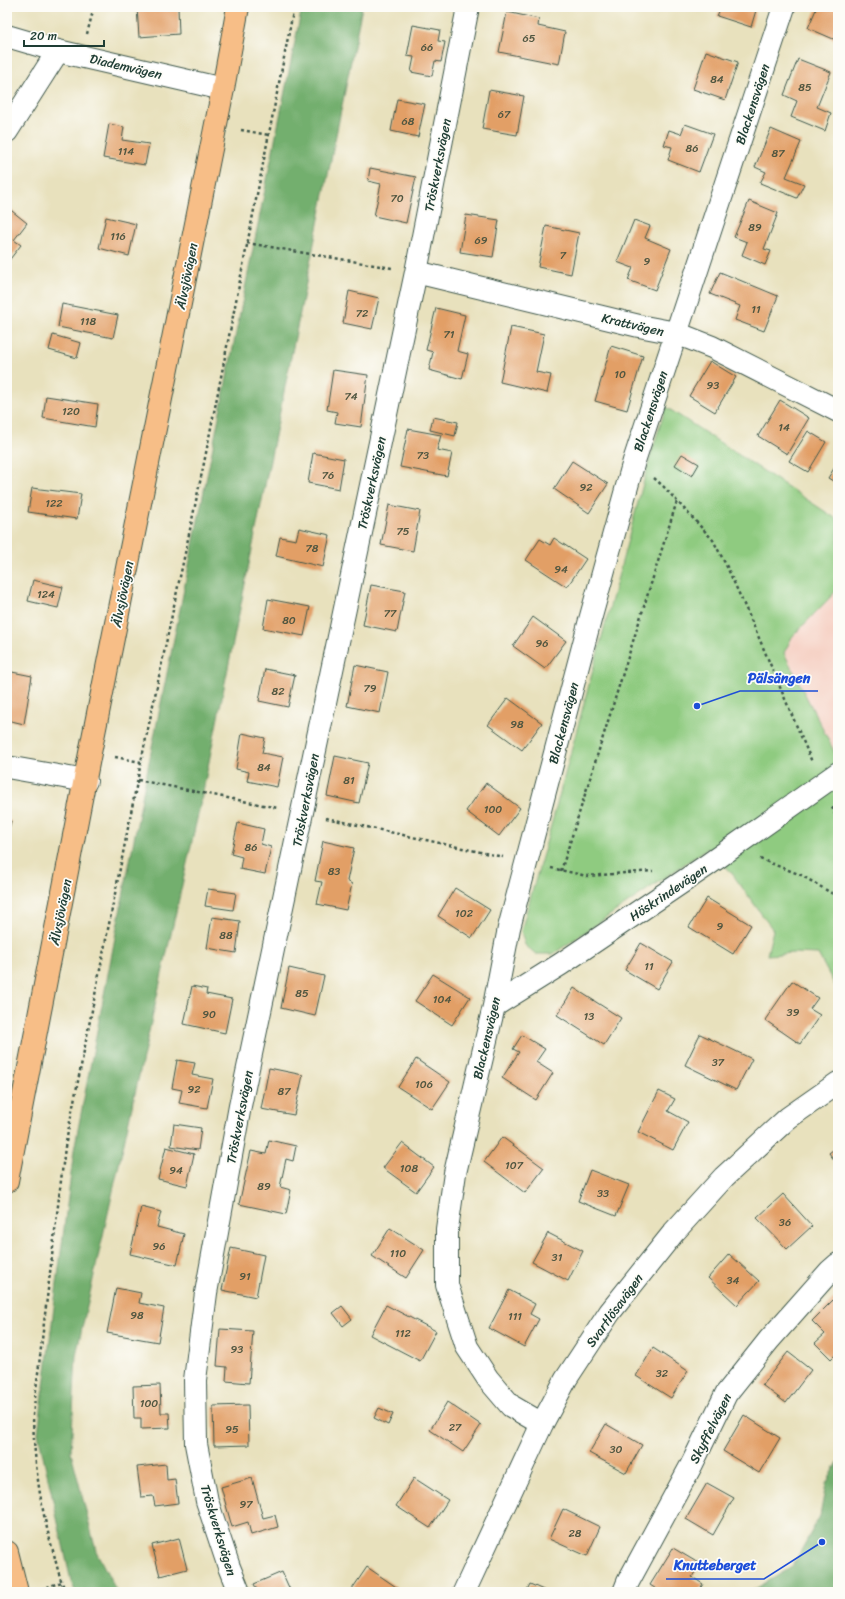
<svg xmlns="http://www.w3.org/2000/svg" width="845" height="1599" font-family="Sriracha,sans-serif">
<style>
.built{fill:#f6d1c5}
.green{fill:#8fcb80;stroke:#57845a}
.forest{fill:#73af6e;stroke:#497651}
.building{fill:#e29f66}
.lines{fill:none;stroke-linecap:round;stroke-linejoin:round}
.minor-casing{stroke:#3d5649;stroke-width:24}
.major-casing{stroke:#3d5649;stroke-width:24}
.path{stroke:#3d5649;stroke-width:2.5;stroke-dasharray:3 3;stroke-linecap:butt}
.minor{stroke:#fff;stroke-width:22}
.major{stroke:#f7be87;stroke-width:22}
.labels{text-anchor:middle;stroke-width:3.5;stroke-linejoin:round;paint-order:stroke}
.number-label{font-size:11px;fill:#505640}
.street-label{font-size:13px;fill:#1f3d34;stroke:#fdfcf7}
.leader{fill:none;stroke:#1d4ed8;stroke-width:1.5}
.callout-dot{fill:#1d4ed8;stroke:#fdfcf7;stroke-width:1.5}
.callout-label{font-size:14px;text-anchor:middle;font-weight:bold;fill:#1d4ed8;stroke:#fdfcf7;stroke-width:3.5;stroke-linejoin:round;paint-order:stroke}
</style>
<rect width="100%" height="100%" fill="#fdfcf7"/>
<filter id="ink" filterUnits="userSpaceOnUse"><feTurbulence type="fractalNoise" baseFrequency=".025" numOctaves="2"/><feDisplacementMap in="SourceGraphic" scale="8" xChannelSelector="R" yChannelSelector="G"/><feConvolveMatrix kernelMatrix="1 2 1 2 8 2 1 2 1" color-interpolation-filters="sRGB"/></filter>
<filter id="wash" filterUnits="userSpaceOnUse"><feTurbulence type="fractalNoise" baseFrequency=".012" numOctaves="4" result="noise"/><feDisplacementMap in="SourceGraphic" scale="16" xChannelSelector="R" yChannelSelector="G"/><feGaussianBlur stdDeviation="0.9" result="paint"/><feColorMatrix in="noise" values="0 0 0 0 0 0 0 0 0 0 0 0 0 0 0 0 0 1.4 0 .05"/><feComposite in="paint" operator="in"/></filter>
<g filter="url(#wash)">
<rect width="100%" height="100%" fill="#e8e1bd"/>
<path class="built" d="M838,589V759L784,653L792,637Z"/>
<path class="green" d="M666,407L838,520V589L792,637L784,653L838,759V991L818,954L793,953L767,955L773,930L731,872L708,848L553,954H536L525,945L521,931L554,815L651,454Z"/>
<path class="forest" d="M302,7H362L201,801L76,1355L71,1452L96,1551L117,1592H76L71,1581L38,1433L74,1150L148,767Z
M838,1462V1592H750L792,1567L820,1516L826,1484Z"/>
<g id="blocks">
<path class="building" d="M137,7H178L179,34L139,37Z
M721,7H757L751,27L717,16Z
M817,7H838V41L808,28Z
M507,12L539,19L538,26L565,32L559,64L499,52Z
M413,25L440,30L438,41L445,42L441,62L435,61L432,76L411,72L414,57L407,56Z
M706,51L738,62L725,100L693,89Z
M798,59L831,72L817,107L831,113L825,131L791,117L797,101L784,95Z
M489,90L524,96L517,135L482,129Z
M397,99L425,104L418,137L391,131Z
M109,124L124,127L122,140L149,144L145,165L103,158Z
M685,124L713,134L699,172L668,160L672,147L664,145L669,130L681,134Z
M771,129L801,142L786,177L804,184L797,198L760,183L766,172L755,167Z
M370,168L416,177L406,223L374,216L381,184L368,181Z
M749,201L778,213L764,249L771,251L765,265L742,255L747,242L734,237Z
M7,207L27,223L14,240L21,245L7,263Z
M466,215L499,220L493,257L460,252Z
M106,217L136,224L129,256L99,248Z
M634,220L650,226L645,238L671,249L655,290L628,280L633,268L617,262Z
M546,226L579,233L571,274L538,267Z
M720,272L778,296L764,331L735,320L740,306L710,294Z
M349,291L379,298L372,329L343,323Z
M62,304L118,315L113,338L58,327Z
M436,308L465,315L457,351L468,354L462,379L429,370L433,352L426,350Z
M511,327L544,334L536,372L551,375L547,393L500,382Z
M53,335L81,343L77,358L49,350Z
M611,346L643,356L627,410L595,401Z
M710,361L736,377L715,412L689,396Z
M333,370L368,375L361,427L335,423L337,412L327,410Z
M46,396L98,404L95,427L43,418Z
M780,400L809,418L787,454L758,436Z
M433,417L458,422L455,436L430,430Z
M408,429L441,435L437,450L452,453L447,476L400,467Z
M808,431L826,442L808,472L789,461Z
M313,453L344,459L339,489L308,483Z
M682,454L699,464L692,476L675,465Z
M572,461L608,484L589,513L554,489Z
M838,462V484L828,478Z
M32,488L81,494L77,519L28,512Z
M389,505L420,511L413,551L381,545Z
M299,528L330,535L323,567L276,556L280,537L296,540Z
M554,538L586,559L567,587L526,560L540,539L550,545Z
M33,580L63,587L58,608L28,601Z
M371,585L405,591L397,632L363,625Z
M268,599L310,607L304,636L263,628Z
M533,617L566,641L545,669L513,646Z
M355,665L388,672L380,713L347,706Z
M265,669L295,675L288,707L259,701Z
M7,671L32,676L24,724L7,720Z
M508,698L542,723L522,750L488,725Z
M242,733L265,738L262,753L283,757L277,787L247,781L249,772L236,769Z
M335,756L368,763L359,803L327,796Z
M486,783L520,808L499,836L466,811Z
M7,820L11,821L8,833H7Z
M238,823L264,829L261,844L271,847L265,874L240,869L242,857L231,854Z
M323,841L354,848L347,881L352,884L346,910L317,904L322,882L315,881Z
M455,888L490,910L472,938L438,916Z
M208,889L236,893L233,910L205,906Z
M707,898L751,925L733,954L689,927Z
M212,917L240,921L236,953L207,948Z
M641,943L673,962L657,989L625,970Z
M289,968L324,976L315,1016L281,1008Z
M433,974L470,997L452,1025L415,1001Z
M792,981L818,998L810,1009L820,1015L800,1044L765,1020Z
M192,986L207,989L206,994L232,999L225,1033L184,1024Z
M574,988L621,1018L604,1045L557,1015Z
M700,1034L752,1059L736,1090L685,1065Z
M522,1035L545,1049L536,1062L553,1073L536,1100L502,1078L519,1052L513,1049Z
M416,1059L450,1082L432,1109L398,1087Z
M177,1060L195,1063L192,1075L213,1079L207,1108L179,1103L182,1090L172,1088Z
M269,1068L303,1075L294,1115L261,1109Z
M659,1091L675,1099L668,1111L688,1122L673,1150L638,1132Z
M174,1124L201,1128L198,1150L171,1146Z
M502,1137L544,1168L525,1193L484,1162Z
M269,1140L296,1146L293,1161L286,1159L280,1187L291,1190L286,1214L239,1204L251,1151L266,1154Z
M402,1143L434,1167L416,1192L383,1168Z
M838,1146V1165L829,1153Z
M166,1147L194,1154L187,1186L158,1179Z
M590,1170L629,1185L616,1216L578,1201Z
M783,1194L812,1226L787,1249L757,1218Z
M141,1207L161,1212L157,1227L184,1234L177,1265L130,1254Z
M390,1228L424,1250L406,1278L372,1256Z
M548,1233L583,1251L568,1281L532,1262Z
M231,1248L264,1255L256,1297L222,1290Z
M729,1254L759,1281L737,1305L708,1278Z
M116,1288L141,1293L139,1303L164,1308L158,1342L107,1333Z
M509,1290L535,1304L530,1314L539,1319L524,1347L489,1328Z
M838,1295V1341L836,1343L838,1345V1352L831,1359L815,1343L825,1334L812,1321Z
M386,1305L436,1331L420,1361L370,1335Z
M342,1306L352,1319L343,1326L333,1313Z
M220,1329L253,1331L249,1383L226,1381L227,1367L217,1366Z
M653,1348L688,1371L671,1398L636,1376Z
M788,1352L811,1370L786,1403L762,1385Z
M160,1385L161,1413H169L170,1428L141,1429V1418H134L133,1386Z
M447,1402L481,1425L463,1452L430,1430Z
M248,1405L249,1445L214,1446L213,1406Z
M379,1408L393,1414L388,1425L374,1418Z
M744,1415L780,1438L759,1473L723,1451Z
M606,1424L642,1445L626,1473L589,1453Z
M166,1464L167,1480L175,1479L178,1503L155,1506L153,1496L141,1497L137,1467Z
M252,1478L263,1518L275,1515L278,1527L251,1535L248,1522L232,1527L221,1487Z
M414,1478L448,1500L430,1528L396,1506Z
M707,1483L734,1498L713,1535L686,1519Z
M563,1509L600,1527L587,1556L549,1539Z
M179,1538L187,1569L160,1576L152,1545Z
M673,1548L700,1564L692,1577L703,1584L698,1592H661L650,1585Z
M367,1567L402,1591L401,1592H350Z
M282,1572L291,1592H258L254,1584Z
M530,1584L548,1592H526Z"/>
</g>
</g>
<g filter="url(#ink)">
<use href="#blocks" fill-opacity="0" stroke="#3d5649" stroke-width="1"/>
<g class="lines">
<defs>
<path id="minor" d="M7,36L58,51L223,89
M7,131L58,51
M416,272L639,326L676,333L712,347L838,411
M7,767L86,781
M494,1006L561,964L706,866L838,773
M542,1424L511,1406L488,1379L467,1347L447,1285V1229L455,1173L494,1006L509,928L590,620L634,461L784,7
M239,1592L229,1567L207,1501L196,1444L195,1380L206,1293L240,1106L416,272L468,7
M464,1592L542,1424L566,1379L610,1312L674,1232L724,1177L788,1118L838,1083
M624,1592L628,1582L692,1464L726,1394L769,1340L830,1271L838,1264"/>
<path id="major" d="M7,1181L90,753L223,89L238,7
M7,1552L17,1592"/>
</defs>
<use href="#minor" class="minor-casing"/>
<use href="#major" class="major-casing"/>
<path class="path" d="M87,34L94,7
M241,130L269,135
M247,243L392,268
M654,478L663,486L713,540L727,567L756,631L812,762
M115,757L141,762
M138,780L278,808
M832,807L838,821
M326,818L503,857
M760,859L801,875L838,897
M551,868L587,876L653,871
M561,871L677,501
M41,1589L62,1582
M66,1592C60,1580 57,1567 54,1554C40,1508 34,1462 33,1415L65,1147L141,762L204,463L294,7"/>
<use href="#minor" class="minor"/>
<use href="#major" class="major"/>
</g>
</g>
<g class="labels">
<g class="number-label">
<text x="529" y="42">65</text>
<text x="427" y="51">66</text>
<text x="717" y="83">84</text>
<text x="805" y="91">85</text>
<text x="504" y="118">67</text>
<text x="408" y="125">68</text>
<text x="692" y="152">86</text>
<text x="126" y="155">114</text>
<text x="778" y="157">87</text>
<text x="397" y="202">70</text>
<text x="755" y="231">89</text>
<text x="118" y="240">116</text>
<text x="481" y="244">69</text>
<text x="563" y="259">7</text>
<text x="647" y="265">9</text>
<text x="756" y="313">11</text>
<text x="362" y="317">72</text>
<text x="88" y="325">118</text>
<text x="449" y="338">71</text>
<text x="620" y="378">10</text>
<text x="713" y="389">93</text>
<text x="351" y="400">74</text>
<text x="71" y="415">120</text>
<text x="784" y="431">14</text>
<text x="423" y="459">73</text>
<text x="328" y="479">76</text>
<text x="586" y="491">92</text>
<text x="54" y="507">122</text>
<text x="403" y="535">75</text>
<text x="312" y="552">78</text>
<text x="561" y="573">94</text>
<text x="46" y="598">124</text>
<text x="390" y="617">77</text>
<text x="289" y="624">80</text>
<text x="542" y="647">96</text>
<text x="370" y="692">79</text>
<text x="278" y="695">82</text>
<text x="517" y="728">98</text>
<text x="264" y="771">84</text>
<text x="349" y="784">81</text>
<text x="493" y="813">100</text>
<text x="251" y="851">86</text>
<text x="334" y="875">83</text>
<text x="464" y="917">102</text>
<text x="720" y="930">9</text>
<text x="226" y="939">88</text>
<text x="649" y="970">11</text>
<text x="302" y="997">85</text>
<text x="442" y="1003">104</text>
<text x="793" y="1016">39</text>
<text x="209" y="1018">90</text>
<text x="589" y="1020">13</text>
<text x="718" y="1066">37</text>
<text x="424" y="1088">106</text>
<text x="194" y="1093">92</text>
<text x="284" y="1095">87</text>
<text x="514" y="1169">107</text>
<text x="409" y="1172">108</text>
<text x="176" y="1174">94</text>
<text x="264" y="1190">89</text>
<text x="603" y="1197">33</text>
<text x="785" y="1226">36</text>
<text x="159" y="1250">96</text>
<text x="398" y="1257">110</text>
<text x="557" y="1261">31</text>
<text x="245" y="1280">91</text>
<text x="733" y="1284">34</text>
<text x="137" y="1319">98</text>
<text x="515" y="1320">111</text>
<text x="403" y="1337">112</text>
<text x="237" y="1353">93</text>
<text x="662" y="1377">32</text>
<text x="149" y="1407">100</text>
<text x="455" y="1431">27</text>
<text x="232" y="1433">95</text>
<text x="616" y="1453">30</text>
<text x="246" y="1508">97</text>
<text x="575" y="1537">28</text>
</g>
<g class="street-label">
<text transform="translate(126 66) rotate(13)" y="5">Diademvägen</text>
<text transform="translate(752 104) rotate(-72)" y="5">Blackensvägen</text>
<text transform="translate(437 165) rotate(-79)" y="5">Tröskverksvägen</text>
<text transform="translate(186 276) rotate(-79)" y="5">Älvsjövägen</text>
<text transform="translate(633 324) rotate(13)" y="5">Krattvägen</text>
<text transform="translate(650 411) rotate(-72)" y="5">Blackensvägen</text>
<text transform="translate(371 483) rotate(-78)" y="5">Tröskverksvägen</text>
<text transform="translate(122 594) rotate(-79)" y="5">Älvsjövägen</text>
<text transform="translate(563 723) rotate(-75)" y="5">Blackensvägen</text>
<text transform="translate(305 800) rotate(-79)" y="5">Tröskverksvägen</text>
<text transform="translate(668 892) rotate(-34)" y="5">Höskrindevägen</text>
<text transform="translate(60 912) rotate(-79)" y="5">Älvsjövägen</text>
<text transform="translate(486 1038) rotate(-77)" y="5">Blackensvägen</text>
<text transform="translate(239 1117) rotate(-79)" y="5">Tröskverksvägen</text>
<text transform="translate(614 1310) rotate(-54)" y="5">Svartlösavägen</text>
<text transform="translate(710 1428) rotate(-63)" y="5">Skyffelvägen</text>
<text transform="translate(219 1530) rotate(73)" y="5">Tröskverksvägen</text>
</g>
</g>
<path class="leader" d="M697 706L740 691H818M822 1542L764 1579H666"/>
<g class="callout-dot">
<circle cx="697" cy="706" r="4"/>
<circle cx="822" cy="1542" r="4"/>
</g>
<g class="callout-label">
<text x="779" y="683">Pälsängen</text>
<text x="715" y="1570">Knutteberget</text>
</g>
<rect width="845" height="1599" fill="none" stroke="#fdfcf7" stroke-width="24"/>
<path d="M24 40v6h80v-6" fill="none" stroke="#1f3d34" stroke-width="2"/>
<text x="30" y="40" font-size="12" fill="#1f3d34" stroke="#fdfcf7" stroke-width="3" paint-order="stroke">20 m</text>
</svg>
